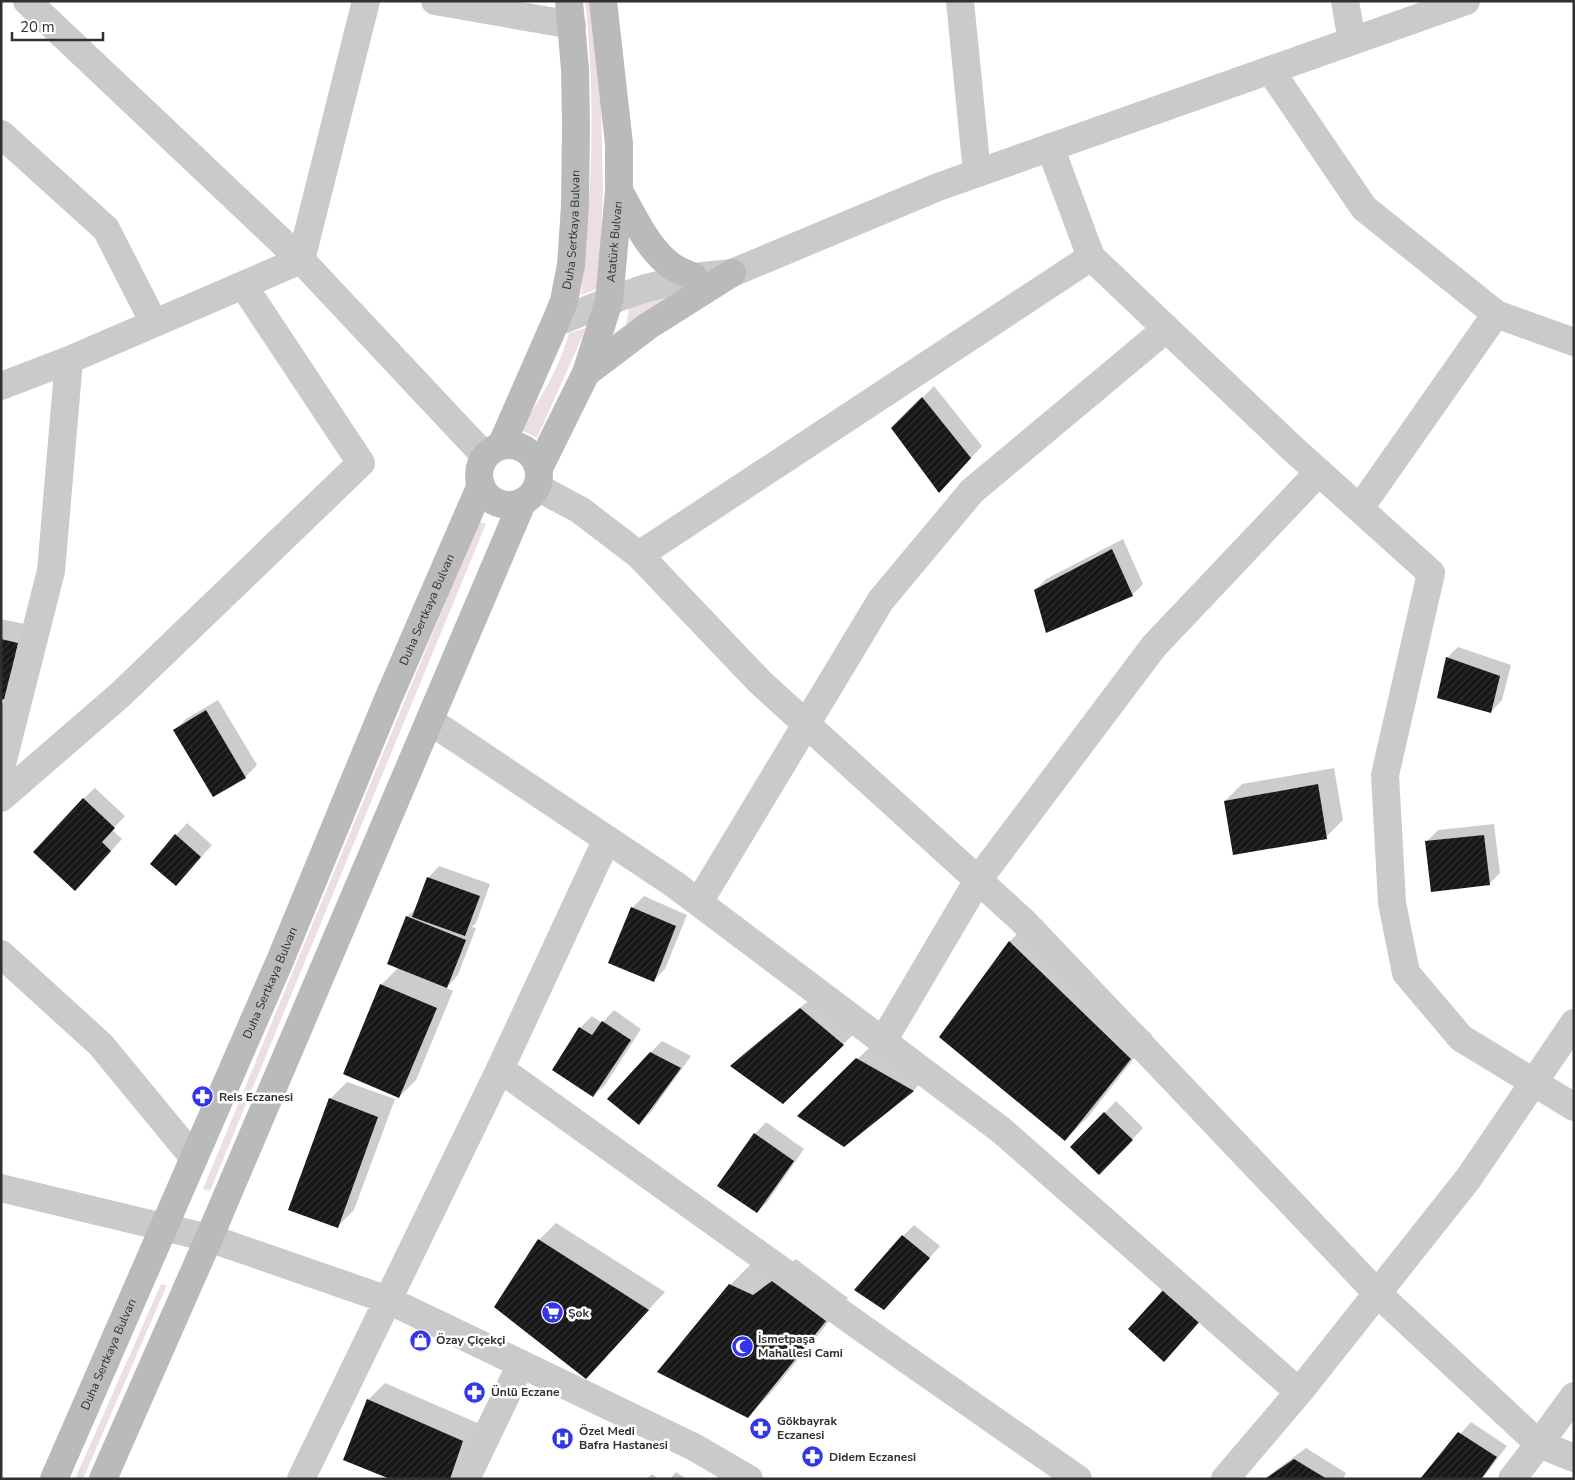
<svg xmlns="http://www.w3.org/2000/svg" width="1575" height="1480" font-family="'Nunito Sans',sans-serif">
<style>
.green{fill:#eddee5}
.shadow{fill:#0003}
.building{fill:url(#building-hatch)}
.lines{fill:none;stroke-linecap:round;stroke-linejoin:round}
.minor{stroke:#cacaca;stroke-width:28}
.tertiary{stroke:#cacaca;stroke-width:28}
.secondary{stroke:#bababa;stroke-width:28}
.labels{text-anchor:middle;stroke-width:5;stroke-linejoin:round;paint-order:stroke}
.street-label{font-size:12px;fill:#303030;stroke:#fff}
.poi-label{font-size:12px;font-weight:bold;fill:#303030;stroke:#fff;text-anchor:start}
</style>
<defs>
<pattern id="building-hatch" width="6" height="6" patternUnits="userSpaceOnUse" patternTransform="scale(1.25)"><rect width="6" height="6" fill="#171717"/><path d="M-1 1l2-2M0 6l6-6M5 7l2-2" fill="none" stroke="#303030"/></pattern>
</defs>
<rect width="100%" height="100%" fill="#fff"/>
<path class="green" d="M585,1H595L600,60L603,191L599,288L581,295C592,201 596,95 585,1Z
M693,286L626,325L629,308Z
M586,328L537,438L519,429C541,399 559,369 569,333Z
M479,521L486,524L210,1191L203,1189Z
M161,1284L167,1285L83,1479H75Z"/>
<path class="shadow" d="M934,386L982,446L951,480L893,428Z
M1123,539L1143,584L1132,595L1035,590L1046,579Z
M1,619L34,626L1,698Z
M1458,647L1511,665L1502,700L1491,712L1447,658Z
M218,700L257,765L245,777L214,796L175,730L186,719Z
M1334,768L1343,820L1326,837L1225,801L1242,784Z
M95,788L125,816L112,830L122,839L86,878L83,799Z
M187,823L212,845L176,885V835Z
M1494,824L1500,873L1489,884L1426,842L1438,830Z
M439,866L490,884L476,923L472,927L476,928L458,975L446,988L453,991L416,1080L399,1097L381,985L399,967L407,917L418,906L428,878Z
M644,896L687,915L665,969L653,981L632,908Z
M1032,919L1152,1035L1088,1117L1065,1140L940,1037L1010,941Z
M812,998L855,1033L783,1102L732,1065L743,1054Z
M614,1010L641,1029L605,1085L593,1096L553,1070L580,1028L592,1016L602,1023Z
M662,1041L691,1056L651,1112L639,1124L650,1053Z
M869,1048L924,1079L914,1090L844,1145L799,1116Z
M347,1082L395,1099L354,1210L337,1227L330,1099Z
M1116,1101L1143,1128L1111,1162L1072,1147Z
M766,1122L804,1149L768,1201L757,1212L755,1134Z
M556,1223L665,1292L586,1378L496,1307L539,1240Z
M914,1225L940,1246L895,1297L903,1236Z
M796,1259L848,1298L770,1394L748,1416L730,1285L752,1263L776,1273Z
M385,1383L480,1424L461,1479H393L368,1400Z
M1471,1422L1507,1446L1482,1479H1421Z
M1306,1448L1346,1473L1343,1479H1264Z
M676,1472L687,1479H670Z
M652,1474L659,1479H647Z"/>
<path class="building" d="M922,397L971,458L939,493L891,428Z
M1112,549L1133,596L1046,633L1034,590Z
M1,639L18,643L6,700L1,699Z
M1446,657L1500,676L1491,713L1437,698Z
M206,710L246,778L213,797L173,730Z
M1318,784L1327,839L1233,855L1224,801Z
M83,798L115,828L102,842L111,851L75,891L33,852Z
M175,834L201,857L176,886L150,864Z
M1484,835L1490,885L1431,892L1425,841Z
M427,877L480,896L465,936L412,917Z
M631,907L676,926L654,982L608,963Z
M406,916L466,940L447,988L387,964Z
M1009,941L1131,1059L1065,1141L939,1037Z
M380,984L437,1008L399,1098L343,1074Z
M800,1008L844,1045L783,1104L730,1066Z
M602,1021L631,1040L593,1097L552,1070L579,1027L592,1035Z
M650,1052L681,1068L639,1125L607,1099Z
M856,1058L914,1091L844,1147L797,1116Z
M329,1098L378,1117L338,1228L288,1210Z
M1104,1112L1133,1140L1099,1175L1070,1147Z
M754,1133L794,1161L757,1213L717,1186Z
M902,1235L930,1258L884,1310L854,1290Z
M538,1239L649,1310L586,1379L494,1307Z
M772,1281L826,1321L748,1418L657,1372L729,1284L753,1295Z
M1165,1288L1201,1320L1164,1362L1128,1329Z
M367,1399L463,1441L450,1479H390L343,1460Z
M1458,1432L1497,1457L1481,1479H1420Z
M1294,1459L1327,1479H1265Z"/>
<g class="lines">
<path class="minor" d="M27,1L301,260L485,456
M435,1L572,25
M960,1L977,173
M1345,1L1352,41
M1270,70L1364,208L1496,314L1574,342
M1,134L106,229L154,323
M1050,147L1091,257L1292,448L1431,573L1385,775L1392,903L1406,973L1461,1038L1574,1107
M1,386L69,360L301,260L366,1
M537,487L580,510L639,555L760,682L1024,922L1377,1293L1539,1444L1574,1458
M1360,508L1496,314
M639,555L1091,257
M430,721L674,884L1001,1130L1299,1392
M1,768L51,571L69,360
M1,798L121,694L361,463L243,285
M699,902L881,600L972,491L1166,329
M1,954L101,1045L194,1158
M883,1041L978,880L1154,646L1319,472
M500,1069L869,1333L1078,1479
M1,1188L209,1238L388,1300L694,1447L749,1479
M301,1479L500,1069L607,839
M466,1479L521,1364
M1225,1479L1299,1392L1468,1179L1574,1023
M1512,1479L1539,1444L1574,1396"/>
<path class="tertiary" d="M555,323L609,301L646,288L694,277L732,273L938,187L1466,1"/>
<g class="secondary">
<path d="M619,191C634,217 648,250 673,267C679,271 687,274 694,277"/>
<path d="M586,373L648,326L732,273"/>
<circle cx="509" cy="475" r="30"/>
<path id="s1" d="M501,446L555,323L564,301L571,265L575,206L576,126L575,69L569,1"/>
<path id="s2" d="M539,468L586,373L609,301L619,191V144L603,1"/>
<path id="s3" d="M54,1479L279,963L388,699L481,485"/>
<path d="M103,1479L209,1238L522,503"/>
</g>
</g>
<defs>
<symbol id="pharmacy-disc" viewBox="-11 -11 22 22"><circle r="9.5" fill="#3336e6" stroke="#fff"/><path d="M-2-6h4v4h4v4h-4v4h-4v-4h-4v-4h4Z" fill="#fff"/></symbol>
<symbol id="supermarket-disc" viewBox="-11 -11 22 22"><circle r="9.5" fill="#3336e6" stroke="#fff"/><path d="M-6-5.5h2.5l.6 2H6L4.5 2H-2.5L-4.4-4H-6ZM-1.5 3.2a1.3 1.3 0 1 0 .1 0ZM3 3.2a1.3 1.3 0 1 0 .1 0Z" fill="#fff"/></symbol>
<symbol id="shop-disc" viewBox="-11 -11 22 22"><circle r="9.5" fill="#3336e6" stroke="#fff"/><path d="M-5-2.5h2.3a2.7 3.5 0 0 1 5.4 0H5L5.5 6h-11ZM-1.5-2.5h3a1.5 2.3 0 0 0-3 0Z" fill="#fff"/></symbol>
<symbol id="mosque-disc" viewBox="-11 -11 22 22"><circle r="9.5" fill="#3336e6" stroke="#fff"/><path d="M3.5-4.9A6 6 0 1 0 3.5 4.9A5 5 0 1 1 3.5-4.9Z" fill="#fff"/></symbol>
<symbol id="hospital-disc" viewBox="-11 -11 22 22"><circle r="9.5" fill="#3336e6" stroke="#fff"/><path d="M-5-5h3v3.5h4V-5h3V5h-3V1.5h-4V5h-3Z" fill="#fff"/></symbol>
</defs>
<g fill-rule="evenodd">
<use href="#pharmacy-disc" x="190" y="1084" width="25" height="25"/>
<use href="#supermarket-disc" x="540" y="1300" width="25" height="25"/>
<use href="#shop-disc" x="408" y="1328" width="25" height="25"/>
<use href="#mosque-disc" x="730" y="1334" width="25" height="25"/>
<use href="#pharmacy-disc" x="462" y="1380" width="25" height="25"/>
<use href="#pharmacy-disc" x="748" y="1416" width="25" height="25"/>
<use href="#hospital-disc" x="550" y="1426" width="25" height="25"/>
<use href="#pharmacy-disc" x="800" y="1444" width="25" height="25"/>
</g>
<g class="labels">
<g class="street-label">
<text dy="4" stroke="none"><textPath href="#s1" startOffset="230">Duha Sertkaya Bulvarı</textPath></text>
<text dy="4" stroke="none"><textPath href="#s2" startOffset="241">Atatürk Bulvarı</textPath></text>
<text dy="4" stroke="none"><textPath href="#s3" startOffset="946">Duha Sertkaya Bulvarı</textPath></text>
<text dy="4" stroke="none"><textPath href="#s3" startOffset="541">Duha Sertkaya Bulvarı</textPath></text>
<text dy="4" stroke="none"><textPath href="#s3" startOffset="136">Duha Sertkaya Bulvarı</textPath></text>
</g>
<g class="poi-label">
<text x="219" y="1101">Reis Eczanesi</text>
<text x="568" y="1317">Şok</text>
<text x="758" y="1343">İsmetpaşa<tspan x="758" dy="14">Mahallesi Cami</tspan></text>
<text x="436" y="1344">Özay Çiçekçi</text>
<text x="491" y="1396">Ünlü Eczane</text>
<text x="777" y="1425">Gökbayrak<tspan x="777" dy="14">Eczanesi</tspan></text>
<text x="579" y="1435">Özel Medi<tspan x="579" dy="14">Bafra Hastanesi</tspan></text>
<text x="829" y="1461">Didem Eczanesi</text>
</g>
</g>
<rect width="1575" height="1480" fill="none" stroke="#303030" stroke-width="5"/>
<path d="M12 32v8h91v-8" fill="none" stroke="#303030" stroke-width="2.5"/>
<text x="20" y="32" font-size="15" fill="#303030" stroke="#ffffff" stroke-width="4" paint-order="stroke">20 m</text>
</svg>
